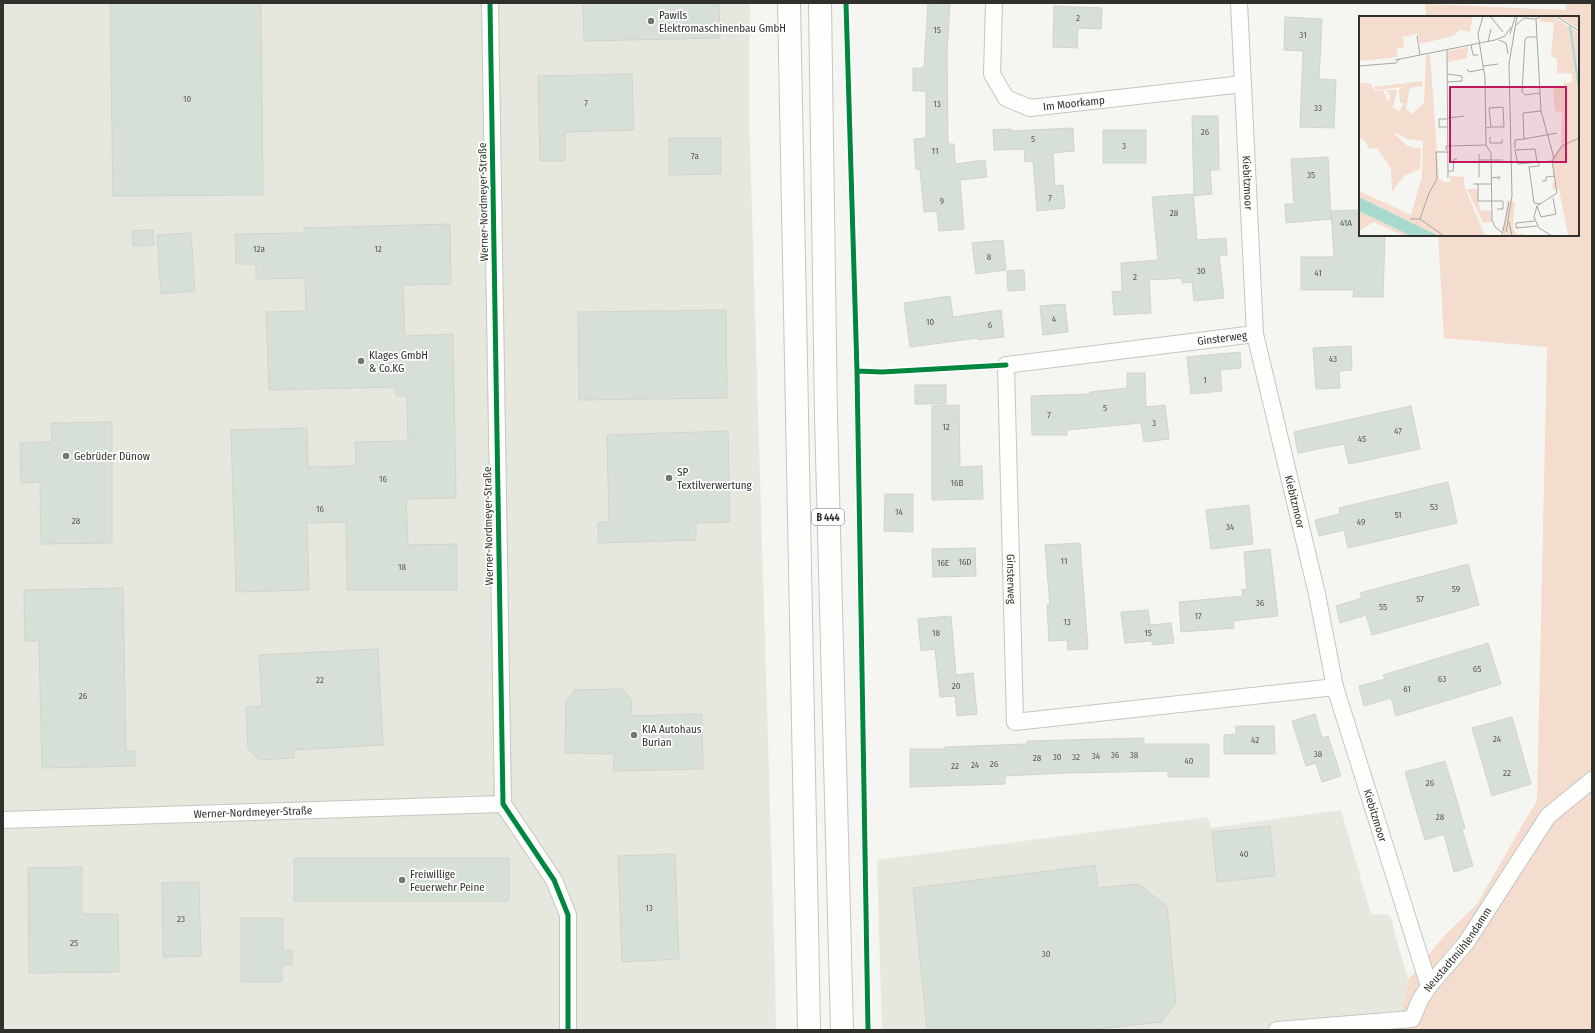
<svg xmlns="http://www.w3.org/2000/svg" width="1595" height="1033" font-family="'Fira Sans Condensed',sans-serif">
<style>
.built{fill:#e6e8de}
.green{fill:#f4ddce}
.building{fill:#d6e0d6;stroke:#d2d3d0}
.lines{fill:none;stroke-linecap:round;stroke-linejoin:round}
.street-casing{stroke:#c5c6c2;stroke-width:18}
.highway-casing{stroke:#c5c6c2;stroke-width:24}
.street{stroke:#fefefd;stroke-width:16}
.highway{stroke:#fefefd;stroke-width:22}
.cycleway-casing{stroke:#fff;stroke-width:8}
.cycleway{stroke:#00873e;stroke-width:5}
.poi-dot{fill:#757672;stroke:#fff;stroke-width:1.5}
.labels{text-anchor:middle;stroke-width:3.5;stroke-linejoin:round;paint-order:stroke}
.number-label{font-size:9px;fill:#5a5d57}
.shield{fill:#fff;stroke:#6e6f6c;stroke-width:1}
.shield-label{font-size:10px;font-weight:bold;fill:#30312d}
.poi-label{font-size:11px;fill:#30312d;stroke:#fff;text-anchor:start}
.street-label{font-size:11px;fill:#30312d;stroke:#fff}
.inset-river{fill:none;stroke:#a8d9cf;stroke-width:2}
.inset-road{fill:none;stroke:#a6a7a3;stroke-width:1}
.view{fill:#c2185b;fill-opacity:0.15;stroke:#c2185b;stroke-width:2}
.inset-edge{fill:none;stroke:#30312d;stroke-width:2}
</style>
<rect width="100%" height="100%" fill="#f5f6f1"/>
<path class="built" d="M3,3H750L749,114L775,974L776,1030H3Z
M1341,810L1371,914L1390,915L1408,980L1402,1010L1405,1030H882L877,860L1208,817L1211,828Z"/>
<path class="green" d="M1566,3H1592V1030H1405L1402,1010L1408,980L1445,935L1477,904L1537,800L1547,347L1444,338L1438,235H1578V17H1426L1425,4L1565,10Z"/>
<path class="building" d="M110,3H261L263,195L113,196Z
M583,3H719L720,38L584,41Z
M928,3H950L947,51L948,144H954L955,164L985,160L987,177L960,180L964,229L939,231L937,211L924,212L920,169H916L914,139L926,138V91H913V68H924Z
M1054,6L1102,8L1101,29L1078,28L1077,48L1053,47Z
M1285,17L1322,19L1319,79L1336,80L1334,128L1300,127L1303,51L1284,50Z
M632,74L634,130L565,132V161H540L538,76Z
M1192,116H1218L1219,170H1210L1212,194L1194,196Z
M1073,128L1074,151L1053,153L1055,186L1063,185L1065,208L1037,211L1033,161L1025,162L1024,149L994,150L993,130L1011,129V131Z
M1103,130H1146V163H1103Z
M669,138H721V174L669,175Z
M1328,157L1331,219L1286,223L1285,204H1294L1291,159Z
M1193,194L1197,240L1226,238L1227,255H1219L1224,298L1194,301L1192,282L1182,283V278L1149,280L1151,313L1114,315L1112,292L1122,291L1121,263L1158,260L1152,197Z
M1360,210V235H1385L1383,297H1353L1354,290H1301V257H1334L1331,211Z
M450,224L451,284L403,285L405,336L453,334L456,498L406,499L408,545L457,544V590H347L346,522L307,523L309,590L236,592L231,430L307,428L308,467L356,466L355,442L408,441L407,396H396V387L269,390L266,312L306,311L305,278L256,279V264H236L235,234L304,233V228Z
M153,230L154,245L133,246L132,231Z
M191,233L195,291L161,294L157,235Z
M1003,240L1006,270L976,274L972,243Z
M1024,270L1025,290L1008,291L1007,271Z
M950,296L953,317L1001,310L1004,337L978,340V338L910,347L904,303Z
M1065,304L1068,332L1043,335L1040,306Z
M726,310L727,398L579,400L578,312Z
M1351,346L1352,370L1339,371L1340,388L1316,389L1313,348Z
M1240,352L1241,368L1220,370L1222,391L1191,394L1187,357Z
M1127,373H1145L1146,407L1165,405L1169,439L1144,442L1141,423L1067,430V435H1032L1031,396L1090,394V392L1127,388Z
M915,385H946V404H915Z
M959,405L960,467L982,466L983,499L932,500V406Z
M1411,406L1420,449L1349,464L1344,444L1298,453L1294,432Z
M112,422V543L41,544L40,482L21,483L20,443L52,442L51,423Z
M728,431L730,522L696,523V540L598,543V522H609L607,435Z
M1448,482L1457,523L1348,548L1344,530L1319,536L1315,520L1340,514L1339,508Z
M885,494H913V532L884,531Z
M1249,505L1253,544L1211,549L1206,510Z
M1080,543L1088,649L1068,650L1067,640L1049,641L1047,605H1050L1045,545Z
M975,548L976,576L933,577L932,549Z
M1270,549L1278,616L1233,621L1234,628L1181,632L1179,602L1243,596L1242,590L1247,589L1244,552Z
M1468,564L1479,605L1372,635L1366,615L1340,623L1336,606L1362,598L1360,593Z
M123,588L126,751H135V766L42,768L39,641H25L24,590Z
M1148,610L1150,625L1171,623L1174,643L1152,645V641L1125,643L1121,612Z
M951,616L956,675L973,673L977,714L957,716L955,696L940,697L935,649L921,651L918,619Z
M1488,643L1501,684L1396,716L1391,698L1364,706L1359,686L1385,679L1383,675Z
M378,649L383,745L294,750V758L259,760L248,749L246,707L262,706L259,655Z
M622,689L632,700L631,716L702,714L703,769L613,771L614,754L565,753L566,701L575,690Z
M1315,714L1322,738L1328,736L1341,776L1322,782L1316,763L1306,766L1292,721Z
M1512,717L1531,784L1492,796L1472,728Z
M1236,726H1274L1275,754H1224V735L1236,734Z
M1144,738V744H1209V777H1168V771L1067,773L1005,776V784L910,787V749H945V747L1027,744V741Z
M1445,761L1465,828L1462,829L1473,866L1454,872L1444,834L1425,840L1405,772Z
M1270,826L1275,876L1217,882L1212,832Z
M675,854L679,959L622,962L618,856Z
M294,858H509V901H294Z
M1095,865L1098,888L1138,884L1167,906L1176,1003L1161,1022L1086,1030H927L913,888Z
M82,867V914H118L119,972L29,973L28,868Z
M199,882L201,956L163,957L162,883Z
M241,918H283V950H292V965H282V982H241Z"/>
<g class="lines">
<defs>
<g id="street">
<path d="M490,3L503,804L554,880L568,915V1030"/>
<path id="s1" d="M994,3L992,74L1006,98L1030,108L1243,84"/>
<path id="s2" d="M1239,3L1255,334L1317,594L1335,687L1429,986"/>
<path id="s3" d="M1255,334L1006,365L1015,722L1335,687"/>
<path id="s4" d="M3,820L503,804"/>
<path id="s5" d="M1277,1030L1412,1019L1420,1000L1429,986L1466,943L1548,816L1592,780"/>
</g>
<path id="highway" d="M789,3L809,1030
M820,3L826,416L842,1030"/>
</defs>
<use href="#street" class="street-casing"/>
<use href="#highway" class="highway-casing"/>
<use href="#street" class="street"/>
<use href="#highway" class="highway"/>
<defs>
<path id="cycleway" d="M490,3L503,804L554,880L568,915V1030
M846,3L857,371L868,1030
M857,371L882,372L1006,365"/>
</defs>
<use href="#cycleway" class="cycleway-casing"/>
<use href="#cycleway" class="cycleway"/>
</g>
<g class="poi-dot">
<circle cx="651" cy="21" r="4"/>
<circle cx="361" cy="361" r="4"/>
<circle cx="66" cy="456" r="4"/>
<circle cx="669" cy="478" r="4"/>
<circle cx="634" cy="735" r="4"/>
<circle cx="402" cy="880" r="4"/>
</g>
<g class="labels">
<g class="number-label">
<text x="1078" y="21">2</text>
<text x="937" y="33">15</text>
<text x="1303" y="38">31</text>
<text x="187" y="102">10</text>
<text x="586" y="106">7</text>
<text x="937" y="107">13</text>
<text x="1318" y="111">33</text>
<text x="1205" y="135">26</text>
<text x="1033" y="142">5</text>
<text x="1124" y="149">3</text>
<text x="935" y="154">11</text>
<text x="695" y="159">7a</text>
<text x="1311" y="178">35</text>
<text x="1050" y="201">7</text>
<text x="942" y="204">9</text>
<text x="1174" y="216">28</text>
<text x="1346" y="226">41A</text>
<text x="259" y="252">12a</text>
<text x="378" y="252">12</text>
<text x="989" y="260">8</text>
<text x="1201" y="274">30</text>
<text x="1318" y="276">41</text>
<text x="1135" y="280">2</text>
<text x="1054" y="322">4</text>
<text x="930" y="325">10</text>
<text x="990" y="328">6</text>
<text x="1333" y="362">43</text>
<text x="1205" y="383">1</text>
<text x="1105" y="411">5</text>
<text x="1049" y="418">7</text>
<text x="1154" y="426">3</text>
<text x="946" y="430">12</text>
<text x="1398" y="434">47</text>
<text x="1362" y="442">45</text>
<text x="383" y="482">16</text>
<text x="957" y="486">16B</text>
<text x="1434" y="510">53</text>
<text x="320" y="512">16</text>
<text x="899" y="515">14</text>
<text x="1398" y="518">51</text>
<text x="76" y="524">28</text>
<text x="1361" y="525">49</text>
<text x="1230" y="530">34</text>
<text x="1064" y="564">11</text>
<text x="965" y="565">16D</text>
<text x="943" y="566">16E</text>
<text x="402" y="570">18</text>
<text x="1456" y="592">59</text>
<text x="1420" y="602">57</text>
<text x="1260" y="606">36</text>
<text x="1383" y="610">55</text>
<text x="1198" y="619">17</text>
<text x="1067" y="625">13</text>
<text x="936" y="636">18</text>
<text x="1148" y="636">15</text>
<text x="1477" y="672">65</text>
<text x="1442" y="682">63</text>
<text x="320" y="683">22</text>
<text x="956" y="689">20</text>
<text x="1407" y="692">61</text>
<text x="83" y="699">26</text>
<text x="1497" y="742">24</text>
<text x="1255" y="743">42</text>
<text x="1318" y="757">38</text>
<text x="1115" y="758">36</text>
<text x="1134" y="758">38</text>
<text x="1096" y="759">34</text>
<text x="1057" y="760">30</text>
<text x="1076" y="760">32</text>
<text x="1037" y="761">28</text>
<text x="1189" y="764">40</text>
<text x="994" y="767">26</text>
<text x="975" y="768">24</text>
<text x="955" y="769">22</text>
<text x="1507" y="776">22</text>
<text x="1430" y="786">26</text>
<text x="1440" y="820">28</text>
<text x="1244" y="857">40</text>
<text x="649" y="911">13</text>
<text x="181" y="922">23</text>
<text x="74" y="946">25</text>
<text x="1046" y="957">30</text>
</g>
<rect class="shield" x="812" y="509" width="32" height="16" rx="3"/>
<g class="shield-label">
<text x="828" y="521">B 444</text>
</g>
<g class="poi-label">
<text x="659" y="19">Pawils<tspan x="659" dy="13">Elektromaschinenbau GmbH</tspan></text>
<text x="369" y="359">Klages GmbH<tspan x="369" dy="13">&amp; Co.KG</tspan></text>
<text x="74" y="460">Gebrüder Dünow</text>
<text x="677" y="476">SP<tspan x="677" dy="13">Textilverwertung</tspan></text>
<text x="642" y="733">KIA Autohaus<tspan x="642" dy="13">Burian</tspan></text>
<text x="410" y="878">Freiwillige<tspan x="410" dy="13">Feuerwehr Peine</tspan></text>
</g>
<g class="street-label">
<text dy="4" stroke="none"><textPath href="#s1" startOffset="169">Im Moorkamp</textPath></text>
<text dy="4" stroke="none"><textPath href="#s2" startOffset="180">Kiebitzmoor</textPath></text>
<text transform="translate(483 202) rotate(-91)" y="4">Werner-Nordmeyer-Straße</text>
<text transform="translate(1222 338) rotate(-7)" y="4">Ginsterweg</text>
<text dy="4" stroke="none"><textPath href="#s2" startOffset="504">Kiebitzmoor</textPath></text>
<text transform="translate(488 526) rotate(-91)" y="4">Werner-Nordmeyer-Straße</text>
<text dy="4" stroke="none"><textPath href="#s3" startOffset="465">Ginsterweg</textPath></text>
<text dy="4" stroke="none"><textPath href="#s4" startOffset="250">Werner-Nordmeyer-Straße</textPath></text>
<text dy="4" stroke="none"><textPath href="#s2" startOffset="828">Kiebitzmoor</textPath></text>
<text dy="4" stroke="none"><textPath href="#s5" startOffset="219">Neustadtmühlendamm</textPath></text>
</g>
</g>
<g transform="translate(1359 16)">
<rect width="220" height="220" fill="#f5f6f1"/>
<path d="M0,0H114L111,16L101,14L94,20L61,28L58,18L44,21L45,31L37,33L39,41L0,45ZM184,0H194L220,17V220H209L200,173H194L193,167L196,166L193,142L202,129L203,96L196,95L194,71H204L205,67H213V58L198,57V42L192,41L195,7L180,5ZM199,0H220V13ZM109,31L108,42L89,46V35ZM71,38L80,163L85,166H91V160L105,161V169L126,220H80L0,181V175L52,199L63,160L64,125L48,123L37,117L36,119L49,130L62,133L61,153L45,160L33,176L32,152L18,132L10,133L6,125L0,122V66L12,68L15,75L24,74L28,84L31,83V79L27,74H38L34,92L40,95L45,87H41L40,74L45,71L17,74L15,71L63,65L64,70L51,72L47,93L53,98L65,87L67,39ZM108,173H118L121,194L132,195L133,206L124,207ZM148,184L156,186L154,212L159,220L163,217L167,220H141L146,204ZM0,195L52,220H45L15,206L0,215Z" fill="#f4ddce"/>
<path d="M0,181L53,207L80,220H52L0,195Z" fill="#a8d9cf"/>
<path class="inset-river" d="M211,10L220,73M220,189V206"/>
<path class="inset-road" d="M124,0L119,18L126,62L127,129L132,137L133,204L136,211L144,217M131,0L144,16M183,0L177,3L182,95L195,142M197,0L220,15M157,9L165,2L177,3M151,18L156,1M58,20L61,39M178,21H168L166,24L163,76L166,79L181,77M136,24L146,20L152,11M140,24L147,27L149,38M129,26L132,13M112,29L114,39H119M88,34L89,162M36,44L136,24M0,50L37,47L41,43M124,50L139,48M108,53L110,56L125,53M88,58L103,60V65L88,66M130,92L144,91L145,111H132M182,95L164,97L165,123L198,117M89,102L105,100M88,103H80V111H89M127,112L132,111L130,92M131,121V127H143V123M156,132V124L165,123M87,134V130L127,129M120,138V144H144M178,146L176,133L156,134L159,148L193,145L203,130L220,122M180,146V150L170,151L175,187L181,188M89,155H94L95,143H98M120,161V144M132,162L141,161L139,164M183,165H187V161L196,160M114,168H133M119,168V185H144V193H138M178,190L182,201L197,198L194,182M51,203H61L85,220M61,203L70,177L78,163L77,136H89M176,205L157,207V212L178,210M150,206L153,220M144,215L150,186M147,216L153,180L150,48L158,0M193,220L180,212L175,201L178,190L198,177L193,145"/>
<path class="view" d="M91,71H207V146H91Z"/>
<rect width="220" height="220" class="inset-edge"/>
</g>
<rect width="1595" height="1033" fill="none" stroke="#30312d" stroke-width="8"/>
</svg>
